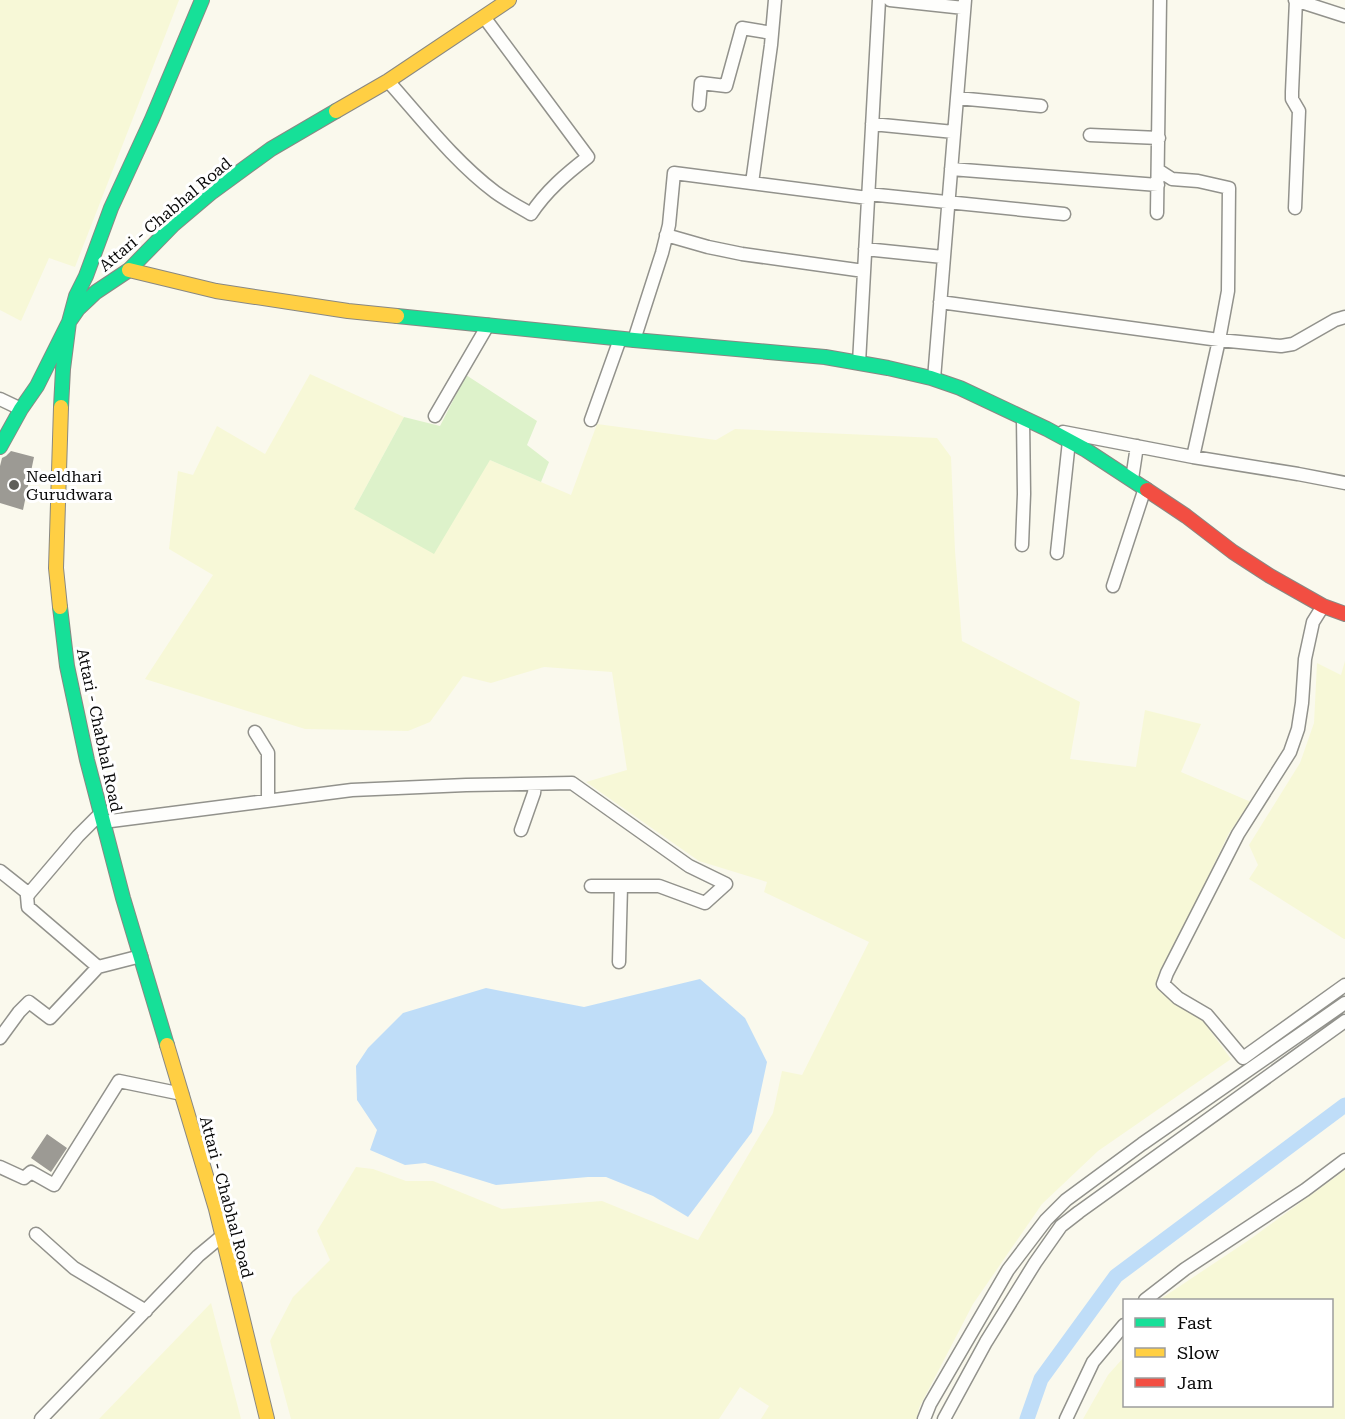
<svg xmlns="http://www.w3.org/2000/svg" width="1345" height="1419" font-family="'Roboto Serif',serif">
<style>
.farmland{fill:#f7f8d7}
.green{fill:#ddf2ca}
.water{fill:#bfddf8}
.lines{fill:none;stroke-linecap:round;stroke-linejoin:round}
.canal{stroke:#bfddf8;stroke-width:15}
.building{fill:#9c9a94}
.street-casing{stroke:#92928c;stroke-width:15}
.fast-casing{stroke:#898883;stroke-width:16}
.slow-casing{stroke:#898883;stroke-width:16}
.jam-casing{stroke:#898883;stroke-width:16}
.street{stroke:#fefefc;stroke-width:12}
.fast{stroke:#16e098;stroke-width:14}
.slow{stroke:#ffcf43;stroke-width:14}
.jam{stroke:#f24e42;stroke-width:14}
.poi-dot{fill:#5e5e59;stroke:#fff;stroke-width:2}
.labels{text-anchor:middle;stroke-width:6;stroke-linejoin:round;paint-order:stroke}
.street-label{font-size:16px;fill:#0a0a0a;stroke:#fff}
.poi-label{font-size:16px;fill:#0a0a0a;stroke:#fff;text-anchor:start}
</style>
<rect width="100%" height="100%" fill="#faf9ed"/>
<path class="farmland" d="M0,0H179L75,267L49,258L21,321L0,310Z
M310,374L404,417L354,509L490,460L571,495L597,424L716,440L735,429L937,438L951,457L955,551L962,641L1080,702L1070,759L1136,767L1145,710L1201,724L1181,772L1251,802L1229,833L1155,987L1203,1021L1231,1059L1098,1151L1042,1204L973,1304L919,1408L917,1419H761L769,1406L740,1387L719,1419H291L270,1341L293,1297L330,1260L317,1231L356,1167L373,1169L406,1181H433L502,1209L602,1201L698,1240L773,1113L782,1071L802,1075L869,942L764,892L767,882L699,861L586,782L627,770L612,672L544,667L491,683L463,676L430,722L408,731L305,729L145,679L213,575L169,549L178,471L193,475L217,426L265,454Z
M1345,661V939H1344L1249,879L1258,865L1249,845L1300,763L1314,723L1317,663L1341,675Z
M1345,1170V1419H1083L1108,1375L1124,1357V1406H1332V1300H1159L1249,1240Z
M211,1303L241,1419H99Z"/>
<path class="green" d="M466,375L537,421L527,445L549,462L541,482L490,460L434,554L354,509L404,417L440,426Z"/>
<path class="water" d="M700,979L745,1018L767,1062L752,1132L688,1217L653,1196L606,1177H588L496,1185L425,1163L405,1165L370,1150L377,1130L357,1100L356,1066L368,1048L403,1013L486,988L584,1007Z"/>
<g class="lines">
<path class="canal" d="M1027,1419L1041,1379L1116,1276L1345,1105"/>
</g>
<path class="building" d="M11,451L34,457L23,510L0,503V466L2,458L6,456Z
M47,1134L67,1148L51,1172L31,1158Z"/>
<g class="lines">
<defs>
<path id="street" d="M890,0L964,8
M1295,0L1345,16
M388,81C422,119 454,161 495,192C506,200 519,207 531,214C546,191 566,174 588,157L484,17
M957,98L1041,106
M699,105L701,83L726,86L742,28L772,33
M872,124L954,132
M1090,135L1159,138
M951,169L1158,185
M1158,170L1172,179L1198,181L1229,188L1228,291L1219,340L1193,457
M752,183L771,45L775,0
M868,194L1064,214
M1295,208L1299,111L1292,99V92L1296,0
M1157,213L1160,0
M666,235L708,247L742,254L864,271
M865,249L943,257
M940,302L1219,340L1281,346L1293,344L1335,320L1345,317
M634,340L662,253L669,225L674,173L868,198
M859,363L879,0
M934,379L965,0
M0,399L21,409
M435,416L488,325
M591,420L620,339
M1063,432L1193,457L1298,474L1345,483
M1132,479L1137,446
M1022,545L1024,494L1023,418
M1057,553L1069,441
M1113,586L1145,488
M1323,606L1313,622L1305,659L1302,703L1298,729L1290,752L1238,834L1167,973L1163,984L1178,998L1207,1015L1243,1058L1345,985
M255,732L268,753V801
M101,813L78,836L27,896L28,907L98,967L141,956
M103,822L352,790L466,785L572,783L689,866L726,884L705,903L659,886H621L619,962
M521,830L534,793L535,784
M0,871L29,894
M591,886H621
M0,1038L19,1012L29,1002L50,1018L98,967
M0,1167L24,1178L31,1172L54,1185L119,1081L182,1094
M36,1234L74,1268L146,1311
M1145,1300L1185,1269L1305,1190L1345,1160
M41,1419L198,1256L222,1236
M924,1419L930,1404L1008,1270L1046,1220L1066,1200L1142,1144L1345,1003
M944,1419L986,1342L1035,1263L1061,1226L1079,1212L1345,1021
M1066,1419L1093,1362L1124,1325"/>
<path id="fast" d="M397,316L634,340L825,357L888,368L931,378L960,388L1047,429L1086,450L1147,490
M61,407L63,369L69,322L78,309L96,292L129,270L173,225L212,192L271,149L336,111
M0,447L21,409L37,386L69,322L76,296L86,276L111,208L152,119L202,0
M60,607L67,666L87,760L123,898L167,1045"/>
<path id="slow" d="M336,111L388,81L509,0
M129,270L216,291L348,311L397,316
M60,607L56,568L61,407
M167,1045L216,1209L267,1419"/>
<path id="jam" d="M1147,490L1186,516L1233,552L1270,576L1323,606L1345,614"/>
</defs>
<use href="#street" class="street-casing"/>
<use href="#fast" class="fast-casing"/>
<use href="#slow" class="slow-casing"/>
<use href="#jam" class="jam-casing"/>
<use href="#street" class="street"/>
<use href="#fast" class="fast"/>
<use href="#slow" class="slow"/>
<use href="#jam" class="jam"/>
</g>
<circle class="poi-dot" cx="14" cy="485" r="6"/>
<g class="labels">
<g class="street-label">
<text transform="translate(165 214) rotate(-40)" y="6">Attari - Chabhal Road</text>
<text transform="translate(100 730) rotate(78)" y="6">Attari - Chabhal Road</text>
<text transform="translate(227 1197) rotate(75)" y="6">Attari - Chabhal Road</text>
</g>
<g class="poi-label">
<text x="26" y="482">Neeldhari<tspan x="26" dy="18">Gurudwara</tspan></text>
</g>
</g>
<rect x="1123" y="1299" width="210" height="108" fill="#ffffff" stroke="#9d9d9d" stroke-width="1.5"/>
<rect x="1135" y="1318" width="30" height="9" fill="#16e098" stroke="#9d9d9d" stroke-width="1.5"/>
<text x="1177" y="1329" font-size="18" fill="#0a0a0a">Fast</text>
<rect x="1135" y="1348" width="30" height="9" fill="#ffcf43" stroke="#9d9d9d" stroke-width="1.5"/>
<text x="1177" y="1359" font-size="18" fill="#0a0a0a">Slow</text>
<rect x="1135" y="1378" width="30" height="9" fill="#f24e42" stroke="#9d9d9d" stroke-width="1.5"/>
<text x="1177" y="1389" font-size="18" fill="#0a0a0a">Jam</text>
</svg>
